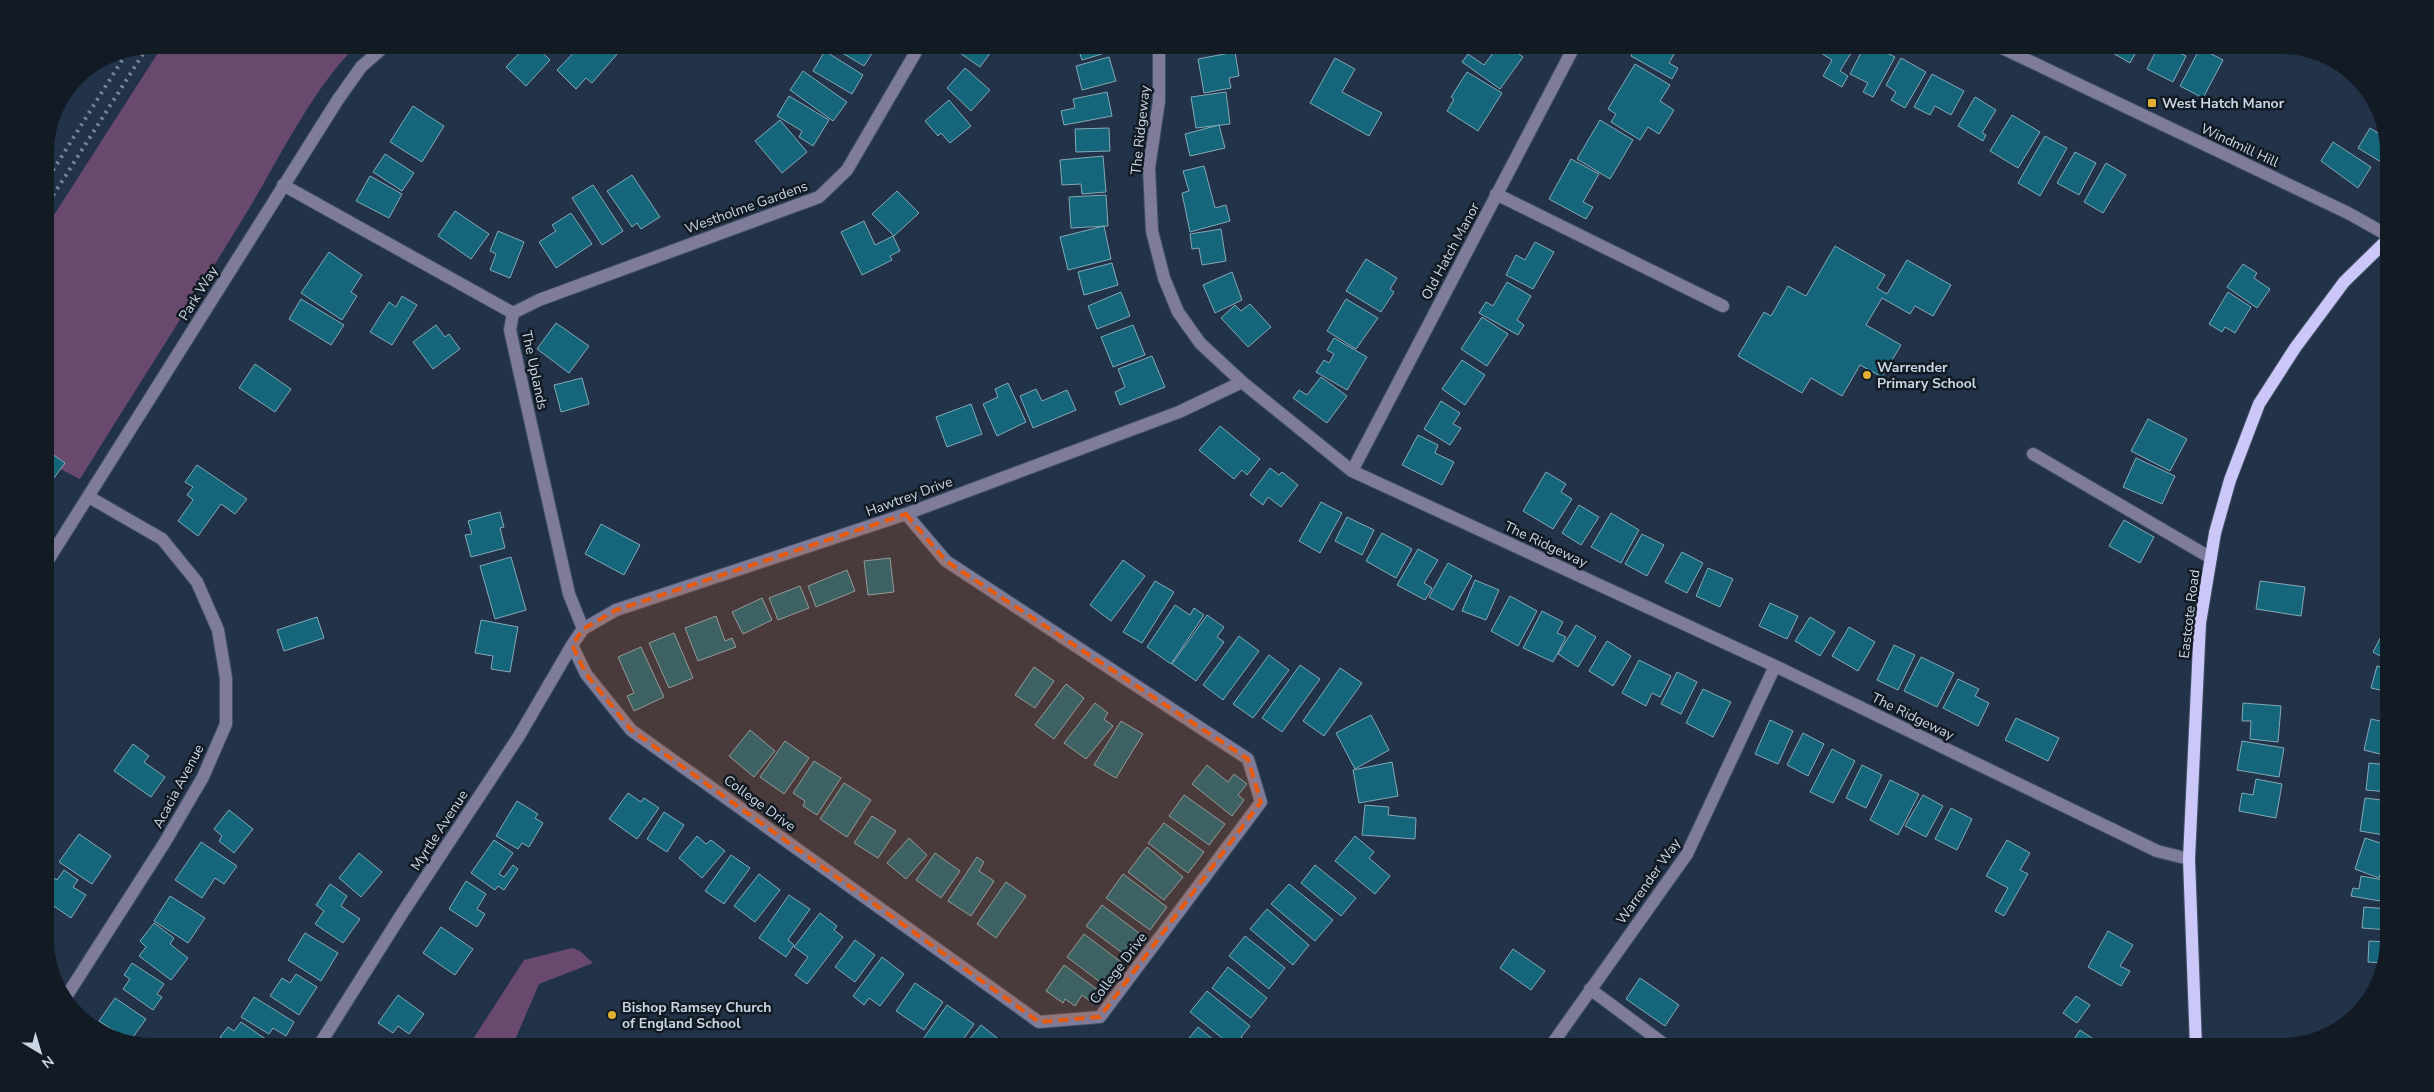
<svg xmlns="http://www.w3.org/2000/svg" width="2434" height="1092" font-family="'Nunito Sans',sans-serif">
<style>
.green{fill:#6a496f}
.building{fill:#15657b;stroke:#83a9b7}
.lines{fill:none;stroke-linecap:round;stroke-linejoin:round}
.minor-casing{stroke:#405065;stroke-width:14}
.major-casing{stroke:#405065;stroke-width:14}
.minor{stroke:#7e7c9a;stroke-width:12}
.major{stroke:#cbc7f8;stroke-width:12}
.rail{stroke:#768496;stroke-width:4;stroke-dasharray:2.5 5;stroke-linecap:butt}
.marked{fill:#e8590c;fill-opacity:0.2;stroke:#e8590c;stroke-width:4;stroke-dasharray:10 6;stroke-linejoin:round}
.poi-dot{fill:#e0b034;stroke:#121a24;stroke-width:2}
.labels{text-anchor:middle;stroke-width:5;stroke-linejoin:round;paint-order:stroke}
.poi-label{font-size:14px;font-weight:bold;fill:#cbd6e4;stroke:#121a24;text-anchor:start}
.street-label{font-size:14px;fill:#cbd6e4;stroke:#121a24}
</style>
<rect width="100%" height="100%" fill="#223349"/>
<path class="green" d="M163,45H357C312,89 279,159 247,212C192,302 135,390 80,479L45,461V229Z
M572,948L580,951L593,963L539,984L512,1047H468L524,960Z"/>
<path class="building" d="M527,45H534L550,60L526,86L506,67Z
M581,45H625L592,83L586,78L576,89L557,70Z
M829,45H874L876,47L864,66Z
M962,45H996L980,67L957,51Z
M1077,45H1113L1115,50L1082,60Z
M1192,45H1225L1193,52Z
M1499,45H1507L1523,57L1500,89L1462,62L1468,54L1484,65Z
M1511,45H1526L1522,51Z
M1637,45H1679L1669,63L1678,68L1672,79L1631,56Z
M1826,45H1856L1840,71L1848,76L1842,87L1823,76L1832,60L1821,53Z
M1865,45H1871L1895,57L1873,97L1863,92L1868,83L1850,74Z
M2108,45H2140L2130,63L2106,49Z
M2159,45H2164L2186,56L2173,82L2147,69Z
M2200,48L2223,60L2203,98L2180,86Z
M825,51L863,75L852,94L813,71Z
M1235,52L1239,76L1229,78L1231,88L1204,93L1198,59Z
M1109,57L1116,81L1082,90L1076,66Z
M1335,58L1355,69L1342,92L1382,113L1369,136L1310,103Z
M1901,58L1926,72L1905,108L1891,100L1896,92L1886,85Z
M1635,64L1670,85L1660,101L1674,110L1659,134L1648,127L1640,140L1611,122L1616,114L1608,109Z
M965,68L990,90L971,111L947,88Z
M803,71L847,102L833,121L790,90Z
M1467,72L1502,93L1478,131L1447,111L1454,99L1451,97Z
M1932,74L1964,91L1951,115L1935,106L1930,115L1914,107Z
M1107,92L1112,116L1064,125L1061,111L1075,108L1073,99Z
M1226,92L1230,124L1196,128L1191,97Z
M789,96L829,120L813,146L799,137L802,131L777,116Z
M1975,97L1996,110L1982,133L1986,135L1983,141L1958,126Z
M949,100L971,126L950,143L941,133L938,136L925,121Z
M413,106L444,126L422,162L390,142Z
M2012,115L2040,132L2018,168L1990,151Z
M780,120L807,152L782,173L755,141Z
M1600,120L1633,140L1610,179L1577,159Z
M1219,125L1225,148L1190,156L1185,134Z
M1109,128L1110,151L1076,152L1075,129Z
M2370,128L2386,138L2389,145V161L2386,165L2358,148Z
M2045,136L2067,148L2040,196L2018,183Z
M2333,142L2371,167L2358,188L2321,161Z
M2075,152L2096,163L2079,195L2057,183Z
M385,154L414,173L402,191L373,172Z
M1103,156L1106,192L1082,194L1081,184L1062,185L1060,160Z
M1571,159L1599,174L1583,202L1593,207L1586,219L1549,199Z
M2106,163L2126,175L2103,213L2084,202Z
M1204,166L1215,208L1226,205L1230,221L1190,232L1182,193L1189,191L1183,171Z
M632,175L660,217L641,229L637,223L632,227L607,191Z
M370,176L402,194L389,218L356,201Z
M593,185L623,231L602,245L572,198Z
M897,191L919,213L894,236L872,214Z
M1106,195L1108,226L1071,228L1069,197Z
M455,211L489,234L471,259L438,236Z
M571,213L592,244L556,268L539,242L556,231L552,225Z
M864,221L875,245L893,236L900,251L890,256L892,260L862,275L841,232Z
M1104,226L1111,259L1068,270L1060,237Z
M1221,229L1226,261L1202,265L1199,248L1192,249L1190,234Z
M498,231L524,242L510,278L490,270L496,254L490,251Z
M1535,242L1554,252L1533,289L1506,275L1516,255L1525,260Z
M1835,246L1885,275L1877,288L1887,294L1907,260L1951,285L1933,316L1915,306L1910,314L1882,298L1866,325L1901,345L1882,377L1860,365L1842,396L1811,378L1802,393L1738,356L1764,312L1771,316L1788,286L1806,296Z
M329,252L362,275L351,292L357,296L342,320L301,293Z
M1366,259L1397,278L1390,289L1394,292L1381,312L1346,291Z
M1112,263L1118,285L1084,295L1078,272Z
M2243,264L2257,273L2254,278L2270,289L2257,308L2227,287Z
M1232,272L1242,300L1215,313L1203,285Z
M1507,282L1531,296L1517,320L1524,325L1518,335L1479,313L1486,302L1493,306Z
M1121,292L1130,316L1097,329L1088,306Z
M2228,292L2251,307L2235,333L2225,327L2222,332L2209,324Z
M402,296L417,305L392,345L370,332L389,302L396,307Z
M301,299L344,325L331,345L289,319Z
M1346,299L1378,318L1356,349L1327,331Z
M1250,304L1271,327L1248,347L1221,318L1235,305L1241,311Z
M1482,317L1508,334L1487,366L1461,349Z
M556,323L589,346L569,373L537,349Z
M436,325L445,337L449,334L460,349L433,369L413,342Z
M1133,325L1145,355L1113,367L1101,337Z
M1334,338L1367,357L1347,390L1316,372L1324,360L1329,363L1334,354L1327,350Z
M1152,356L1165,387L1120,405L1115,392L1125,387L1118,369Z
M1462,360L1485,375L1465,405L1442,389Z
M255,364L291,389L275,412L239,388Z
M1321,377L1347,396L1327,423L1293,398L1299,390L1307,395Z
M582,378L589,404L561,412L554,385Z
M1008,383L1026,422L997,436L983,404L998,397L995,389Z
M1036,389L1042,401L1067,390L1076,410L1033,428L1020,396Z
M1441,401L1460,413L1453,424L1461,428L1450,445L1424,429Z
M971,404L982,434L947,447L936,417Z
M2148,419L2187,439L2170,471L2131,451Z
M1220,426L1260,459L1247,475L1242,470L1234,479L1199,450Z
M1418,435L1438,445L1435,453L1454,462L1442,485L1402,465Z
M45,449L65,463L45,490Z
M2136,458L2175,476L2162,504L2123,487Z
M197,465L247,499L235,514L221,504L198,536L178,521L193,500L187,495L193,487L185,482Z
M1270,468L1279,475L1282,472L1298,485L1281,507L1268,497L1263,505L1250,495Z
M1546,472L1566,484L1561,492L1572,499L1553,529L1523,511Z
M1321,502L1342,513L1320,553L1299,541Z
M1579,505L1599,517L1581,545L1562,533Z
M500,512L504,527L500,528L505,548L471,557L465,535L472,534L468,521Z
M1611,513L1639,530L1621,563L1591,547Z
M1347,517L1374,530L1362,555L1335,541Z
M2124,520L2154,537L2140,563L2109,546Z
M601,524L640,545L624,575L585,554Z
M1382,533L1412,549L1396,578L1366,561Z
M1642,534L1664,545L1647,576L1625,564Z
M1418,549L1438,560L1424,583L1432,588L1425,600L1397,585Z
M1682,552L1703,563L1687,593L1665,582Z
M511,557L526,610L495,619L480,566Z
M890,558L894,592L868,595L864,561Z
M1123,560L1145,576L1111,621L1090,605Z
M1448,563L1472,576L1453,610L1429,597Z
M1708,568L1733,579L1720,607L1696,596Z
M847,570L855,591L816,607L808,586Z
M1475,580L1499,590L1486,620L1462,611Z
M1155,581L1174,592L1142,643L1123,632Z
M2260,581L2305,587L2301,616L2256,609Z
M800,586L809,608L778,620L769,598Z
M1510,596L1537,611L1518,646L1491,631Z
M762,598L772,620L743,634L732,612Z
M1770,603L1798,616L1787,639L1759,626Z
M1175,605L1190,615L1194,608L1204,615L1171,664L1147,647Z
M1542,611L1563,622L1557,633L1566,637L1553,662L1523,648Z
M1207,615L1224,627L1217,637L1224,642L1196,681L1172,664Z
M716,616L725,641L732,638L736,647L698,661L685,628Z
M317,617L324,638L284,651L277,630Z
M1810,617L1835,632L1820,656L1795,641Z
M481,620L518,627L510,672L491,669L493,656L475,653Z
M1576,625L1596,637L1578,667L1558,654Z
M2387,625L2389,626V661L2373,652Z
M1849,627L1875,642L1858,671L1832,656Z
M674,633L693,678L669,688L649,643Z
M1239,636L1259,651L1223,700L1203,685Z
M1607,641L1631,656L1613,686L1589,671Z
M1894,645L1915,655L1898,690L1877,680Z
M641,647L664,697L634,711L627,696L634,693L618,657Z
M1269,655L1289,670L1253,718L1233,704Z
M1921,657L1954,673L1937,707L1904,691Z
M1639,660L1671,676L1660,697L1652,693L1646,706L1622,693Z
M1300,665L1320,679L1282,732L1262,718Z
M2377,666L2389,669V692L2371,688Z
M1034,667L1054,681L1035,708L1015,695Z
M1340,668L1362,683L1324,736L1303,721Z
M1677,672L1697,682L1681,714L1661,704Z
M1958,679L1979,689L1975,696L1989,703L1978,726L1943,708Z
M1066,684L1084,698L1054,739L1035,725Z
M1703,689L1731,702L1713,737L1686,723Z
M1095,703L1108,713L1104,719L1113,726L1086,759L1064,743Z
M2243,703L2281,706L2278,742L2250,739L2251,721H2242Z
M1371,715L1389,750L1355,769L1336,733Z
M2016,718L2059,738L2048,761L2005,740Z
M2371,719L2389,723L2388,756L2364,750Z
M1770,720L1793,731L1778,764L1755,754Z
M1121,721L1143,734L1116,778L1094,765Z
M750,730L775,751L754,777L729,756Z
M1803,733L1824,744L1808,776L1787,765Z
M785,741L809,758L784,794L760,777Z
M2242,741L2284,748L2279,777L2237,770Z
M133,744L149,756L144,762L165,777L151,797L114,771Z
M1832,749L1855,761L1833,803L1810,792Z
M814,761L841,778L817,815L803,806L805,801L793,793Z
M1392,762L1398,796L1359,803L1353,770Z
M2369,763L2389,765V792L2366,790Z
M1207,765L1228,782L1234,774L1247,784L1238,795L1244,800L1232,816L1192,784Z
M1862,765L1882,775L1866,808L1846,798Z
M2256,779L2282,784L2276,818L2239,811L2242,793L2253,795Z
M1890,780L1919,794L1898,835L1870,820Z
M844,783L871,800L847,837L820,819Z
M628,793L641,802L644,798L659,808L637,839L609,819Z
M1184,795L1225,824L1209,845L1169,816Z
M1923,795L1943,806L1926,837L1905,826Z
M2365,798L2389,801L2384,835L2360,831Z
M517,801L538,814L535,818L543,823L529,847L522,843L518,849L496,836Z
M1365,805L1389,807L1388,815L1416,818L1415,839L1362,835Z
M1951,808L1972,819L1957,850L1935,839Z
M229,810L253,829L234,853L219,841L222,836L214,829Z
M664,812L684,825L667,852L647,839Z
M872,816L896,831L878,858L854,843Z
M1164,823L1204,852L1188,873L1148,843Z
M79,834L111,856L92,884L59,862Z
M697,836L706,844L711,840L725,851L702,878L679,858Z
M1355,836L1374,852L1369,858L1390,876L1375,894L1335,861Z
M909,838L927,855L906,879L887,863Z
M2365,838L2389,846L2379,878L2355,869Z
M494,840L513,853L499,874L504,877L513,865L518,869L504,890L498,886L495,890L471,873Z
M2007,840L2030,853L2020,870L2028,874L2004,916L1995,911L2008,888L1986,876Z
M201,842L237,866L224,884L215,878L202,898L175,880Z
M1147,847L1183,877L1164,900L1128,872Z
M359,853L382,872L361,897L339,878Z
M935,853L960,871L941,898L916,880Z
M731,855L750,868L724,904L705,891Z
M977,857L984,862L979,871L994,881L971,916L948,901Z
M1315,865L1356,898L1341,916L1301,883Z
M64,870L78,880L73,887L86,895L71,918L45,900V881L49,875L57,880Z
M759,874L780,890L755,922L734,906Z
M1123,874L1167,907L1150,930L1106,898Z
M2361,876L2389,881L2386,902L2351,896L2353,888L2359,889Z
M466,881L486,894L477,909L485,914L477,927L449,909Z
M1006,882L1026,896L996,938L977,924Z
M330,884L347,896L341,906L360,919L343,943L315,924L324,911L316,905Z
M1289,884L1333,920L1315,941L1271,904Z
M789,895L810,909L788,940L794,945L786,957L759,938Z
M170,896L205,918L188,943L154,921Z
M1102,905L1143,936L1128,957L1086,926Z
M2364,907L2389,909V930L2362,928Z
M1267,909L1309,945L1293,965L1250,929Z
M820,913L837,926L834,930L843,937L807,984L795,975L808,957L794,947Z
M154,923L174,938L170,944L188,958L171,980L139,956L146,947L140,941Z
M441,927L473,949L455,975L423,953Z
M2108,931L2133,945L2120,966L2130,971L2121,986L2088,967Z
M305,933L338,953L321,981L288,960Z
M1084,934L1125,965L1108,988L1067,957Z
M1245,936L1285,968L1269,989L1229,956Z
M855,940L875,955L855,982L835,967Z
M2369,941L2389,942L2384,963L2368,962Z
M1513,949L1545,971L1531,990L1500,968Z
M882,957L904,974L880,1006L869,998L864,1005L853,996Z
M132,963L164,984L157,994L162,997L153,1010L123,989L130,979L124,975Z
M1064,965L1102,993L1094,1004L1082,995L1075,1006L1065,999L1063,1003L1046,991Z
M1228,967L1267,998L1251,1018L1212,988Z
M296,974L317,987L299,1015L270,996L282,978L290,983Z
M1640,978L1679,1005L1665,1026L1626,999Z
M915,983L943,1002L924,1030L896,1011Z
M1207,991L1250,1026L1241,1037L1249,1043L1246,1047H1233L1190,1012Z
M398,995L424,1014L409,1034L398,1026L393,1033L378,1023Z
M2076,996L2090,1005L2077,1023L2063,1013Z
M254,997L294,1022L286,1036L273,1028L269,1034L241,1017Z
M115,998L146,1019L130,1041L99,1021Z
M947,1005L974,1024L958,1047H929L921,1042Z
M241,1022L277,1047H234L220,1037L228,1027L234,1031Z
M981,1025L1006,1045L1004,1047H963Z
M97,1027L117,1040L111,1039Z
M1198,1027L1215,1041L1213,1043L1218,1047H1182Z
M2080,1030L2105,1047H2076L2071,1044Z"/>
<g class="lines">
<defs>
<path id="minor" d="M1159,45V101L1149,168L1152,231L1164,278L1178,312L1200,343L1242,382L1352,471L1775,666L2157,851L2189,859
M1996,45L2348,213L2389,236
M283,185L513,313
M1496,194L1723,306
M513,313L539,300L819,197L847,170L920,45
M513,313L510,330L569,594L583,629
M2033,454L2211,558
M1352,471L1575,45
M45,565L337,101L361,67L386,45
M572,645L586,674L631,730L1039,1022L1100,1017L1261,802L1248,759L946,561L906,514
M1590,989L1668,1047
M64,1000L165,842L203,777L226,724V678L218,630L197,582L162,539L89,497
M318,1047L403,912L519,736L572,645L583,629L616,610L906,514L1179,412L1242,382
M1550,1047L1687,854L1775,666"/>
<path id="major" d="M2196,1047L2189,859L2200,623L2215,533L2230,480L2259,404L2295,348L2344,282L2389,238"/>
</defs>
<use href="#minor" class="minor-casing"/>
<use href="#major" class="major-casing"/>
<use href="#minor" class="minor"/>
<use href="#major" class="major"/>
<path class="rail" d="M45,183L129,49
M45,208L148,46"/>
</g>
<path class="marked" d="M906,514L946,561L1248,759L1261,802L1100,1017L1039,1022L631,730L586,674L572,645L583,629L616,610Z"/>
<g class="poi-dot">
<rect x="2147" y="98" width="10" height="10" rx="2.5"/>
<circle cx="1867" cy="375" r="5"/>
<circle cx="612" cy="1015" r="5"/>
</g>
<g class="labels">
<g class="poi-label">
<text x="2162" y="108">West Hatch Manor</text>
<text x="1877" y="372">Warrender<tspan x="1877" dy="16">Primary School</tspan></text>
<text x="622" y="1012">Bishop Ramsey Church<tspan x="622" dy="16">of England School</tspan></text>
</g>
<g class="street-label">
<text transform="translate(1140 130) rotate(-84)" y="5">The Ridgeway</text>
<text transform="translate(2240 145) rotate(25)" y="5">Windmill Hill</text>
<text transform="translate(746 207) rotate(-20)" y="5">Westholme Gardens</text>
<text transform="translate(1450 251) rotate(-62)" y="5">Old Hatch Manor</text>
<text transform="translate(198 293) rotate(-58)" y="5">Park Way</text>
<text transform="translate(535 370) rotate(78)" y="5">The Uplands</text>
<text transform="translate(909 496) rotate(-20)" y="5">Hawtrey Drive</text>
<text transform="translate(1546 544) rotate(25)" y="5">The Ridgeway</text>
<text transform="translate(2189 614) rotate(-83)" y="5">Eastcote Road</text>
<text transform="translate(1913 716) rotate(26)" y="5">The Ridgeway</text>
<text transform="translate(178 786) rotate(-62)" y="5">Acacia Avenue</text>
<text transform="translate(760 803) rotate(36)" y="5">College Drive</text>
<text transform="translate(439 830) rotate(-57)" y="5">Myrtle Avenue</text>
<text transform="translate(1648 881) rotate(-55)" y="5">Warrender Way</text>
<text transform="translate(1118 968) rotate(-53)" y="5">College Drive</text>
</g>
</g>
<path d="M0 0H2434V1092H0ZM152 54H2282A98 98 0 0 1 2380 152V940A98 98 0 0 1 2282 1038H152A98 98 0 0 1 54 940V152A98 98 0 0 1 152 54Z" fill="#121a24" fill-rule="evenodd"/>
<g transform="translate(40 1052) rotate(142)" stroke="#121a24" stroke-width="4" paint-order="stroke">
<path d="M0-4L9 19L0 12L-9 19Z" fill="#cbd6e4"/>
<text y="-8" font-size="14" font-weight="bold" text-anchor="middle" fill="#cbd6e4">N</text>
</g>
</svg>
